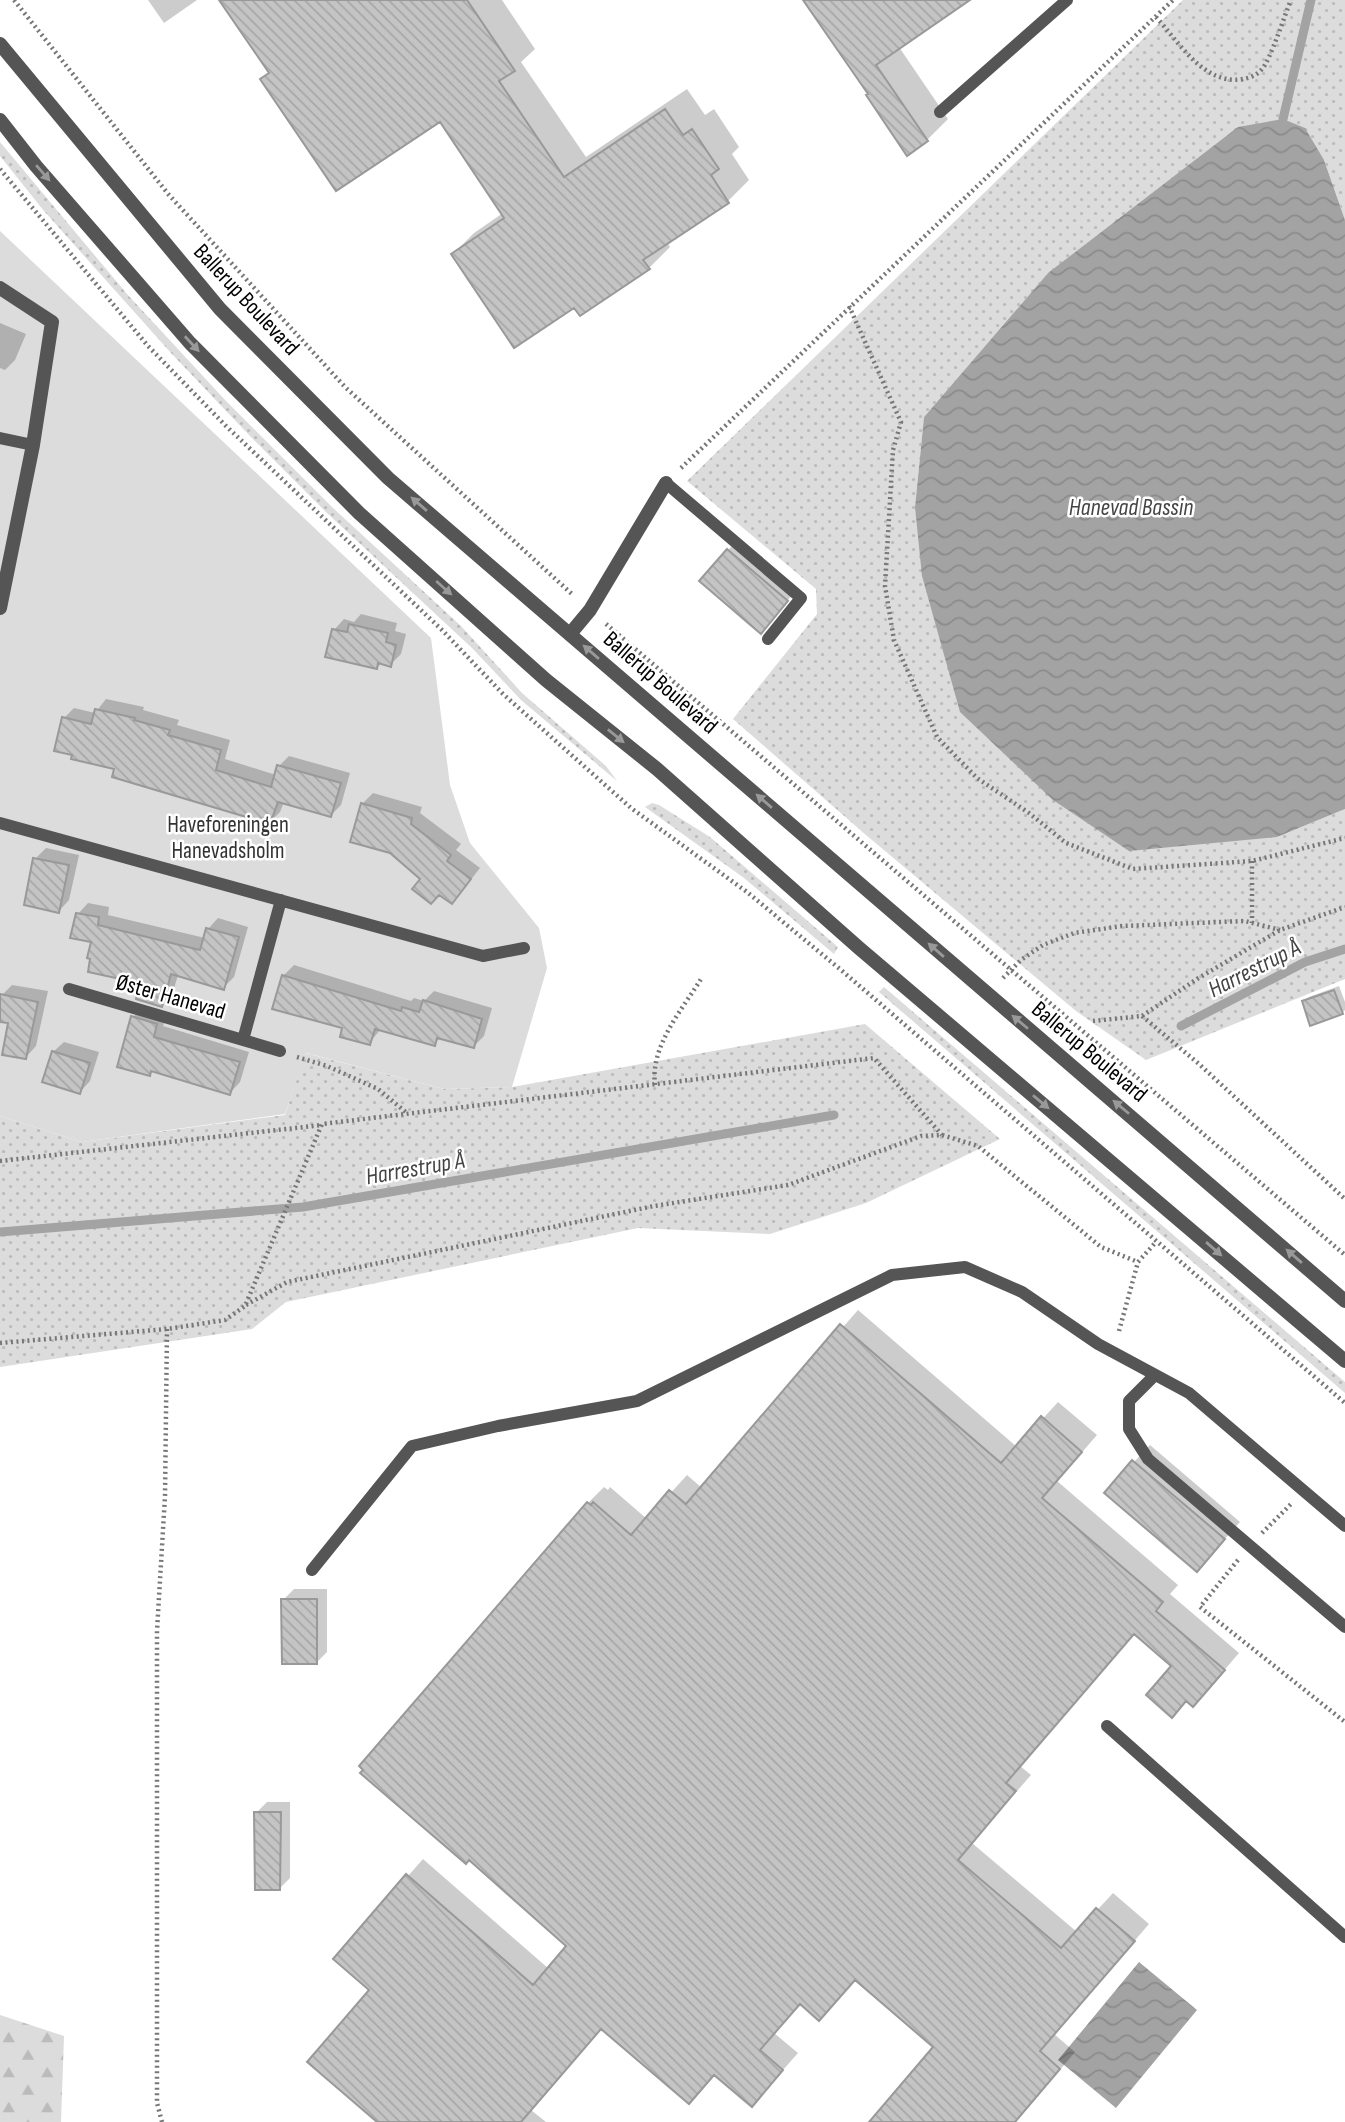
<svg xmlns="http://www.w3.org/2000/svg" width="1345" height="2122" font-family="'Sofia Sans Condensed',sans-serif">
<style>
.grass{fill:url(#grass-dots)}
.forest{fill:url(#forest-firs)}
.garden{fill:#dcdcdc}
.water{fill:url(#water-waves)}
.shadow{fill:#0003}
.lines{fill:none;stroke-linecap:round;stroke-linejoin:round}
.stream{stroke:#a3a3a3;stroke-width:9}
.building{fill:url(#building-back-hatch);stroke:#999;stroke-width:2}
.path{stroke:#777;stroke-width:4.5;stroke-dasharray:2 3.5;stroke-linecap:butt}
.service{stroke:#555;stroke-width:12}
.minor{stroke:#555;stroke-width:14}
.tertiary{stroke:#555;stroke-width:14}
.oneway{fill:#999}
.labels{text-anchor:middle;stroke-width:5;stroke-linejoin:round;paint-order:stroke}
.street-label{font-size:23px;fill:#000;stroke:#fff}
.park-label{font-size:23px;fill:#333;stroke:#fff}
.water-label{font-size:24px;font-style:italic;fill:#444;stroke:#fff}
</style>
<defs>
<pattern id="grass-dots" width="8" height="8" patternUnits="userSpaceOnUse" patternTransform="scale(1.75)"><rect width="8" height="8" fill="#dcdcdc"/><path d="M2 2h.1M6 6h.1" fill="none" stroke="#bbb" stroke-width="1.8" stroke-linecap="round"/></pattern>
<pattern id="forest-firs" width="22" height="20" patternUnits="userSpaceOnUse" patternTransform="scale(1.75)"><rect width="22" height="20" fill="#dcdcdc"/><path d="M5 1l3.5 6h-7zM16 11l3.5 6h-7z" fill="#bbb"/></pattern>
<pattern id="water-waves" width="16" height="10" patternUnits="userSpaceOnUse" patternTransform="scale(1.75)"><rect width="16" height="10" fill="#a3a3a3"/><path d="M0 5q4-4 8 0t8 0" fill="none" stroke="#8b8b8b"/></pattern>
<pattern id="building-back-hatch" width="6" height="6" patternUnits="userSpaceOnUse" patternTransform="scale(1.75)"><rect width="6" height="6" fill="#c4c4c4"/><path d="M-1 5l2 2M0 0l6 6M5-1l2 2" fill="none" stroke="#a7a7a7"/></pattern>
</defs>
<rect width="100%" height="100%" fill="#fff"/>
<path class="grass" d="M1183,0H1345V220L1324,160L1048,273L924,417L915,507L1277,837L1345,809V979L1146,1060L1076,1011L866,835L733,719L817,614L816,589L687,481Z
M0,142L127,294L226,401L332,507L461,626L522,693L606,766L617,781L521,700L472,648L327,513L248,434L171,353L44,211L0,156Z
M652,803L659,805L710,837L838,947L834,954L744,878L645,807Z
M884,987L1345,1382V1393L879,992Z
M865,1024L1000,1139L866,1203L770,1234L638,1228L286,1302L252,1329L0,1367V1116L82,1142L285,1115L305,1053L444,1089L512,1087Z"/>
<path class="forest" d="M0,2015L64,2036L61,2122H0Z"/>
<path class="garden" d="M0,231L431,638L450,785L470,843L539,928L547,968L512,1087L444,1089L306,1053L285,1114L82,1142L0,1116Z"/>
<path class="water" d="M1283,119L1305,128L1324,160L1345,220V809L1277,837L1129,851L1053,800L960,712L922,576L915,507L924,417L1048,273L1238,127Z
M1139,1962L1197,2010L1116,2108L1058,2060Z"/>
<path class="shadow" d="M148,0H197L164,23Z
M221,0H502L535,49L521,62L586,157L687,89L705,115L714,109L739,147L732,154L749,180L728,201L667,242L670,247L649,268L574,305L453,254L474,233L503,213L440,119L262,80L270,72Z
M805,0H967L899,47L948,119L927,140L870,94Z
M0,323L26,334L15,360L5,370L0,368Z
M738,540L797,589L771,621L728,550Z
M361,614L397,623L395,631L406,634L401,654L390,665L382,662L377,668L334,630L344,619L354,622Z
M106,699L144,707L143,710L179,720L177,725L230,740L225,759L276,775L279,766L289,756L350,773L341,805L331,815L284,802L280,812L270,822L116,768L64,718L74,708L95,713Z
M373,793L422,807L420,813L461,844L456,850L480,868L462,891L440,893L422,879L362,804Z
M46,848L79,855L69,900L59,911L35,859Z
M88,903L109,907L108,915L205,938L208,929L218,918L248,927L234,977L223,988L178,975L172,995L162,1005L141,982L93,941L78,914Z
M294,965L411,1001L414,998L424,1001L434,991L492,1008L484,1036L474,1046L441,1037L434,1044L381,1029L369,1043L344,1027L274,1008L284,975Z
M12,985L48,991L36,1046L26,1057L10,1022L0,1020L2,995Z
M1339,986L1345,1002V1010L1342,1013L1304,1002L1309,997Z
M143,1007L167,1014L163,1026L249,1052L240,1082L230,1093L154,1070L150,1074L133,1017Z
M64,1042L99,1052L90,1081L80,1092L53,1052Z
M858,1310L1017,1447L1058,1402L1097,1435L1057,1481L1178,1585L1170,1594L1239,1653L1208,1689L1174,1666L1135,1633L1020,1766L1031,1775L972,1843L1077,1932L1113,1893L1149,1924L1054,2034L1075,2052L1016,2122H871L936,2047L856,1978L801,2002L774,2033L798,2053L752,2105L715,2073L602,2028L531,2110L546,2122H380L371,1990L335,1959L423,1859L549,1969L569,1946L588,1503L604,1487L608,1490L610,1487L647,1519L687,1475L702,1488Z
M1150,1445L1240,1522L1197,1570L1106,1492Z
M294,1589H327V1652L317,1662L283,1600Z
M267,1802H290V1878L280,1888L256,1813Z"/>
<g class="lines">
<path class="stream" d="M1283,119L1311,0
M1181,1026L1305,962L1345,949
M0,1232L303,1207L834,1115"/>
</g>
<path class="building" d="M219,0H467L515,71L499,81L564,177L665,109L683,135L692,129L719,169L711,175L729,203L643,260L650,269L580,316L574,308L514,348L451,254L504,218L440,122L336,191L260,79L269,73Z
M803,0H970L876,65L928,141L907,156L866,95L868,94Z
M727,549L788,601L761,634L699,581Z
M349,624L388,633L386,642L396,645L391,667L378,663L377,669L325,657L332,629L347,632Z
M95,709L135,718L134,720L170,730L168,735L221,750L216,770L271,787L277,765L341,783L331,817L278,802L270,824L112,777L114,769L71,759L72,755L54,751L62,717L91,724Z
M361,803L412,818L411,824L451,855L447,861L471,879L452,904L439,895L431,904L412,889L420,879L390,853L350,842Z
M33,858L69,865L59,913L24,905Z
M76,913L99,917L98,925L200,950L206,928L239,937L224,990L171,974L162,1007L136,999L139,983L88,972L90,959L87,958L91,942L70,938Z
M282,975L401,1011L402,1007L419,1012L423,1000L482,1019L474,1048L437,1038L435,1046L375,1029L370,1045L340,1037L342,1028L272,1009Z
M1334,990L1343,1014L1310,1026L1302,1001Z
M0,994L38,1002L26,1059L2,1055L8,1023L0,1022Z
M131,1016L157,1024L154,1037L240,1062L230,1095L151,1071L150,1076L117,1067Z
M52,1051L90,1063L80,1094L42,1082Z
M840,1324L1001,1463L1041,1416L1082,1452L1042,1498L1163,1602L1156,1611L1225,1670L1193,1707L1186,1701L1172,1718L1146,1695L1171,1666L1134,1634L1006,1783L1016,1791L958,1860L1061,1948L1096,1908L1135,1941L1040,2051L1060,2069L1015,2122H869L933,2047L855,1980L819,2021L800,2004L760,2050L783,2070L752,2107L714,2075L689,2104L601,2029L521,2122H377L307,2062L369,1990L333,1959L406,1874L533,1985L566,1946L469,1860L466,1864L360,1773L363,1770L359,1766L587,1502L591,1505L593,1502L631,1535L669,1490L686,1504Z
M1132,1460L1225,1539L1197,1572L1104,1493Z
M281,1599H317V1664H282Z
M254,1812H281L280,1890H255Z"/>
<g class="lines">
<path class="path" d="M14,0L169,195L345,387L573,595
M1156,17C1179,42 1204,86 1243,79C1250,78 1257,75 1262,69C1270,61 1285,14 1291,0
M0,169L148,346L226,426L441,629L503,694L631,808L747,892L841,970L1345,1403
M849,306L901,422L893,450L885,586L894,640L937,737L977,778L1029,813L1066,843L1133,869L1252,861L1345,838
M681,468L1173,0
M606,624L1345,1255
M1252,861V923
M1003,978L1021,960L1043,945L1074,933L1122,926L1245,921L1280,930
M1142,1016L1199,1064L1345,1199
M1093,1021L1142,1016L1197,979L1280,930L1345,907
M297,1057L327,1066L378,1089L408,1114
M655,1085C650,1046 682,1010 701,979
M0,1161L322,1125
M246,1305L287,1282L654,1206L788,1185L921,1136L942,1135L978,1146L1101,1247L1138,1262L1156,1242
M1119,1331L1138,1262
M0,1343L167,1329L225,1320L245,1306L322,1124L874,1058L942,1135
M1262,1533L1291,1504
M1238,1560L1200,1607L1345,1722
M162,2122L157,2103V1631L165,1496L167,1329"/>
<path class="service" d="M940,112L1067,0
M0,438L33,445
M666,483L801,598L768,639
M0,823L483,956L524,948
M69,989L243,1040L281,900
M243,1040L280,1051
M1155,1375L1129,1401V1429L1148,1459L1345,1627
M312,1570L412,1446L498,1426L637,1401L892,1275L965,1267L1022,1292L1098,1344L1189,1393L1345,1526
M1107,1726L1345,1937"/>
<path class="minor" d="M0,288L52,322L33,445L0,608
M570,634L590,610L666,483"/>
<path class="tertiary" d="M0,44L220,309L388,478L1345,1301
M0,120L36,166L190,343L359,513L546,680L657,769L859,948L1345,1361"/>
</g>
<defs><path id="oneway-solid" d="M-6-.8H1V-3.2L6.5 0L1 3.2V.8H-6Z" transform="scale(1.75)"/></defs>
<g class="oneway">
<use href="#oneway-solid" transform="translate(43 173) rotate(49)"/>
<use href="#oneway-solid" transform="translate(192 344) rotate(47)"/>
<use href="#oneway-solid" transform="translate(419 504) rotate(-139)"/>
<use href="#oneway-solid" transform="translate(444 588) rotate(42)"/>
<use href="#oneway-solid" transform="translate(591 652) rotate(-139)"/>
<use href="#oneway-solid" transform="translate(616 736) rotate(39)"/>
<use href="#oneway-solid" transform="translate(764 801) rotate(-139)"/>
<use href="#oneway-solid" transform="translate(936 950) rotate(-139)"/>
<use href="#oneway-solid" transform="translate(1020 1022) rotate(-140)"/>
<use href="#oneway-solid" transform="translate(1041 1102) rotate(40)"/>
<use href="#oneway-solid" transform="translate(1121 1107) rotate(-140)"/>
<use href="#oneway-solid" transform="translate(1214 1249) rotate(41)"/>
<use href="#oneway-solid" transform="translate(1294 1256) rotate(-139)"/>
</g>
<g class="labels">
<g class="street-label">
<text transform="translate(247 299) rotate(47)" y="8">Ballerup Boulevard</text>
<text transform="translate(661 682) rotate(41)" y="8">Ballerup Boulevard</text>
<text transform="translate(171 996) rotate(16)" y="8">Øster Hanevad</text>
<text transform="translate(1090 1051) rotate(40)" y="8">Ballerup Boulevard</text>
</g>
<g class="park-label">
<text x="228" y="832">Haveforeningen<tspan x="228" dy="26">Hanevadsholm</tspan></text>
</g>
<g class="water-label">
<text x="1131" y="515">Hanevad Bassin</text>
<text transform="translate(1254 968) rotate(-27)" y="8">Harrestrup Å</text>
<text transform="translate(415 1168) rotate(-10)" y="8">Harrestrup Å</text>
</g>
</g>
</svg>
